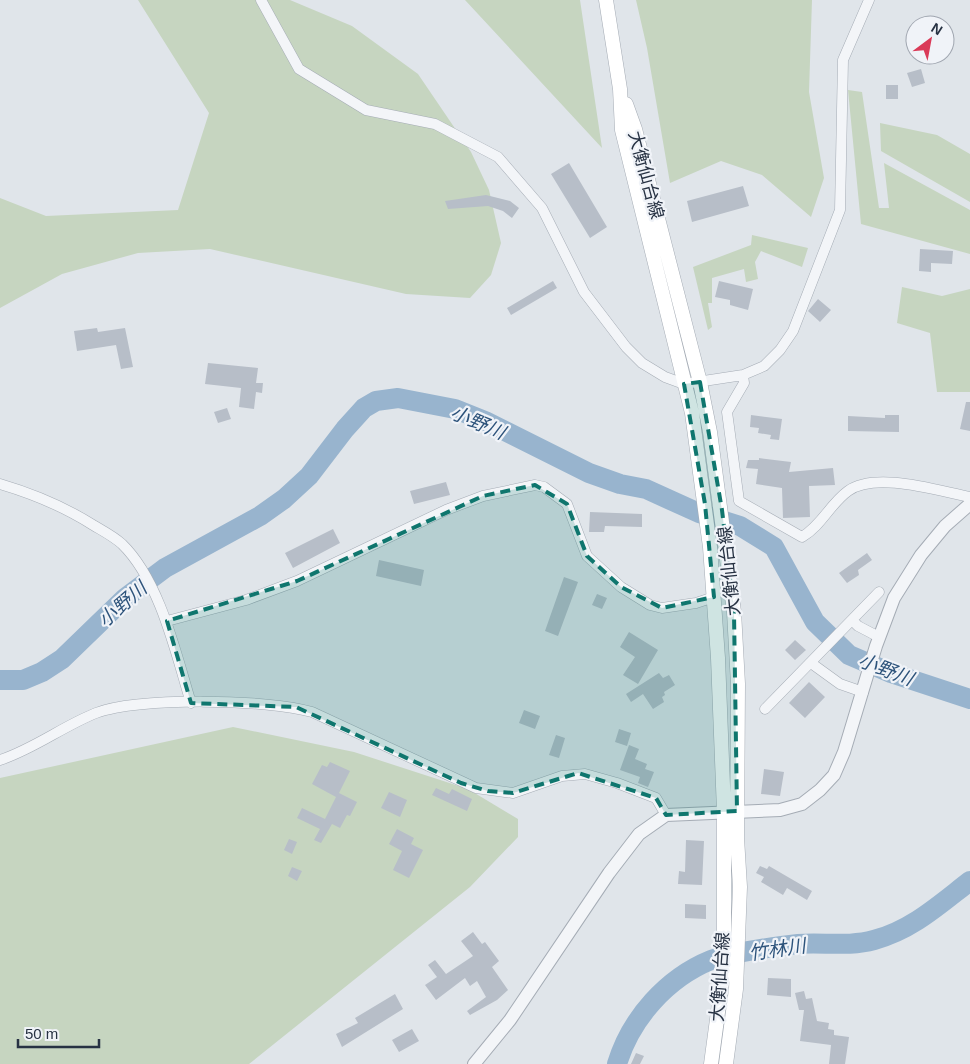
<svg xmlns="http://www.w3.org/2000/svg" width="970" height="1064" font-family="Arial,'Noto Sans JP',sans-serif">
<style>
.green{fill:#c6d5c0}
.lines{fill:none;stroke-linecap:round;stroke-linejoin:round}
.river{stroke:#98b4ce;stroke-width:20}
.building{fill:#b7bec8}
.minor-casing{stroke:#a5acb5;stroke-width:11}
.tertiary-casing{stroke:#a5acb5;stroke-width:14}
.secondary-casing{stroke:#a5acb5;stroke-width:15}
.minor{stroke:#f3f5f8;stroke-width:10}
.tertiary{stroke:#f3f5f8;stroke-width:12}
.secondary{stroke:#fff;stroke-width:14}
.marked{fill:#0f766e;fill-opacity:0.2;stroke:#0f766e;stroke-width:4;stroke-dasharray:10 6;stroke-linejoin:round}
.labels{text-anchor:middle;stroke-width:4.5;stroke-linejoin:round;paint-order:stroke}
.street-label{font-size:18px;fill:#273243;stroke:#f0f3f8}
.water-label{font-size:19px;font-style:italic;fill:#2d537b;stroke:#f0f3f8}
</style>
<rect width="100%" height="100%" fill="#e0e5ea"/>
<path class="green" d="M138,0H290L352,26L418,74L471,152L489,190L501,243L491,275L470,298L406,294L210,249L138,253L62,274L0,308V198L46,216L178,210L209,113Z
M465,0H580L602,148Z
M636,0H812L809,92L824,178L811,217L762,175L721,161L670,183L647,48Z
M848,90L862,92L879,208H889L884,163L970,210V254L861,224Z
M880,123L937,135L970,154V202L881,151Z
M752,235L808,248L802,267L761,251L755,262L758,279L746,282L744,269L712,278V303H708L712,327L708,330L693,267L751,245Z
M902,287L942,296L970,289V392H937L930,333L897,323Z
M233,727L354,752L468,789L518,819V837L470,887L249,1064H0V778Z"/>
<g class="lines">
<path class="river" d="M0,680H23L42,672L62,659L125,598L165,568L260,516L284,499L309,476L345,429L364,408L376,401L398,398L455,409L485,421L589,473L620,484L646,489L699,513L740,526L774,547L815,622L849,655L891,673L970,699
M617,1064C631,1018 667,978 711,960C729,953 778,946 798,944C823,942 849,947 874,940C912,930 940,904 970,881"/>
</g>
<path class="building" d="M921,69L925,83L912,87L907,73Z
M886,85H898V99H886Z
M569,163L607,227L590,238L551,174Z
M743,186L749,206L692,222L687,201Z
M486,195L510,201L519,208L512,218L503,211L488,206L448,209L445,201Z
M920,249L953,251L952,264L931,263V272L919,271Z
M553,281L557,288L511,315L507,308Z
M719,281L753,289L748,310L730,305V300L715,297Z
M818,299L831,310L820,322L808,311Z
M97,328L98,332L125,328L133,367L121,369L116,345L77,351L74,331Z
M208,363L258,368L256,383H263L262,393L256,392L254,409L239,407L241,388L205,384Z
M966,402H970V431L960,429Z
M227,408L231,419L218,423L214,412Z
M751,415L782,419L779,440L770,439L771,435L758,433L759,428L750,427Z
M885,415H899V432L848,431V416L885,418Z
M759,458L791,462L789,472L833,468L835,485L809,486L810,517L783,518L782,488L756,484L758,469L746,468L748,460H759Z
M446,482L450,495L414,504L410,491Z
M590,512L642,514V527L605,526L604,532H589Z
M333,529L340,543L293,568L285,553Z
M867,553L872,560L858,570L859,575L847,583L839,573Z
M379,560L424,570L421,586L376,576Z
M564,577L578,582L558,636L545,631Z
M597,594L607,598L602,609L592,605Z
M629,632L658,650L638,684L623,675L635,657L620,647Z
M795,640L806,650L795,660L785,650Z
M659,673L663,678L669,675L675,685L664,692L665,695L662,697L664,702L653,709L643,694L631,702L626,694Z
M809,682L825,697L805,718L789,703Z
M524,710L540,716L535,729L519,723Z
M619,729L631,733L627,746L615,742Z
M556,735L565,738L559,758L549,755Z
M629,745L639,749L635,759L647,764L645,769L654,772L648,787L638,783L640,777L620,770Z
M330,762L350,771L339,793L357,802L350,816L347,815L340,828L332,824L321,843L314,840L320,829L297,818L302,808L325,819L336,797L312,784L322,765L327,767Z
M764,769L784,772L780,796L761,794Z
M436,788L449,794L452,789L472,799L467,811L432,795Z
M389,792L407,800L400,817L381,808Z
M397,829L414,838L411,844L423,850L409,878L393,870L402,851L389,844Z
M289,839L297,842L292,854L284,850Z
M686,840L704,841L702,885L678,884L679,871L685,872Z
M760,866L767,869L769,866L812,891L807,900L787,888L783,895L761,882L764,877L756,873Z
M292,867L302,871L297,881L288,876Z
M685,904L706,905V919L685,918Z
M473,932L482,944L485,942L499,961L492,967L508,990L497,1000L470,1015L467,1011L486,997L477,981L470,986L465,978L436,1000L425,985L437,977L428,965L435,960L446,974L473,956L461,941Z
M768,978L791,979V997L767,995Z
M804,991L806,999L812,998L817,1021L829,1023L828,1029L834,1030V1035L849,1037L845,1064H829L831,1045L800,1041L804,1010H799L795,993Z
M395,994L403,1009L342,1047L336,1034L358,1023L355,1018Z
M412,1029L419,1041L399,1052L392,1040Z
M636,1053L644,1056L640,1064H631Z"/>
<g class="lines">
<defs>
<path id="minor" d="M261,0L299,69L366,110L435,124L498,157L542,208L584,292L626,347L642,363L665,377L684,384L743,375L764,366L780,350L793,331L840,210L843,60L869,0
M743,375L744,383L727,412L739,501L802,537C822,525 830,504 848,491C876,471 938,491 970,497
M0,484C34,494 63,506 93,525C103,531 113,536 122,544C160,581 176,654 191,703
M852,620L858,626L879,637
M167,621L246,600L297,581L446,510L483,496L535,485L544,487L567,504L587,556L621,587L650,605L662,608L696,603L714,597
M811,663L840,684L863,692
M765,709L879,592
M0,760C34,749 63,726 96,713C139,697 267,699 312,712L476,788L513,793L562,776L585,774L617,783L656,798L666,815"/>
<path id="tertiary" d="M474,1064L510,1020L609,873L639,834L666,815L780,810L802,804L820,790L834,775L844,752L876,646L894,598L921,555L945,526L970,504"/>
<path id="secondary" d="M606,0L620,89L622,130L692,413L710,547L718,658L724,811V935L723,975L711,1064
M626,104L635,129L700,382L710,432L734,612L738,684L737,838L740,887L736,989L726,1064"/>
</defs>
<use href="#minor" class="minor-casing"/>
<use href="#tertiary" class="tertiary-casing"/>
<use href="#secondary" class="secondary-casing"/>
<use href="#minor" class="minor"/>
<use href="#tertiary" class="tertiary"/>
<use href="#secondary" class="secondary"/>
</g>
<path class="marked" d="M700,382L722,510L734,612L737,811L666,815L656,798L578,773L513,793L488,791L461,783L296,707L191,703L167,621L297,581L483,496L535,485L567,504L587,556L621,587L662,608L714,597L705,504L684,384Z"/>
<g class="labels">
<g class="street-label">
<text transform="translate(646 175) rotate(75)" y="6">大衡仙台線</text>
<text transform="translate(729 571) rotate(-96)" y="6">大衡仙台線</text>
<text transform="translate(720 977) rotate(-86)" y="6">大衡仙台線</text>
</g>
<g class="water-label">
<text transform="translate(478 422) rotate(23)" y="7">小野川</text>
<text transform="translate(122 604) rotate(-41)" y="7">小野川</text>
<text transform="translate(886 669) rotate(21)" y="7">小野川</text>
<text transform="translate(777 949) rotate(-8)" y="7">竹林川</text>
</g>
</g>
<g transform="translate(930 40) rotate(32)"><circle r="24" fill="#f0f3f8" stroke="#a0a6b0"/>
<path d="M0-4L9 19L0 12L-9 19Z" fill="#da3a58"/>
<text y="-8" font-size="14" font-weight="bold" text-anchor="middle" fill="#273243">N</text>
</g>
<path d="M18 1039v8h81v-8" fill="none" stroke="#273243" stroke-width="2.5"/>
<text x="25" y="1039" font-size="15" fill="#273243" stroke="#f0f3f8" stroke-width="4" paint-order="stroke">50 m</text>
</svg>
